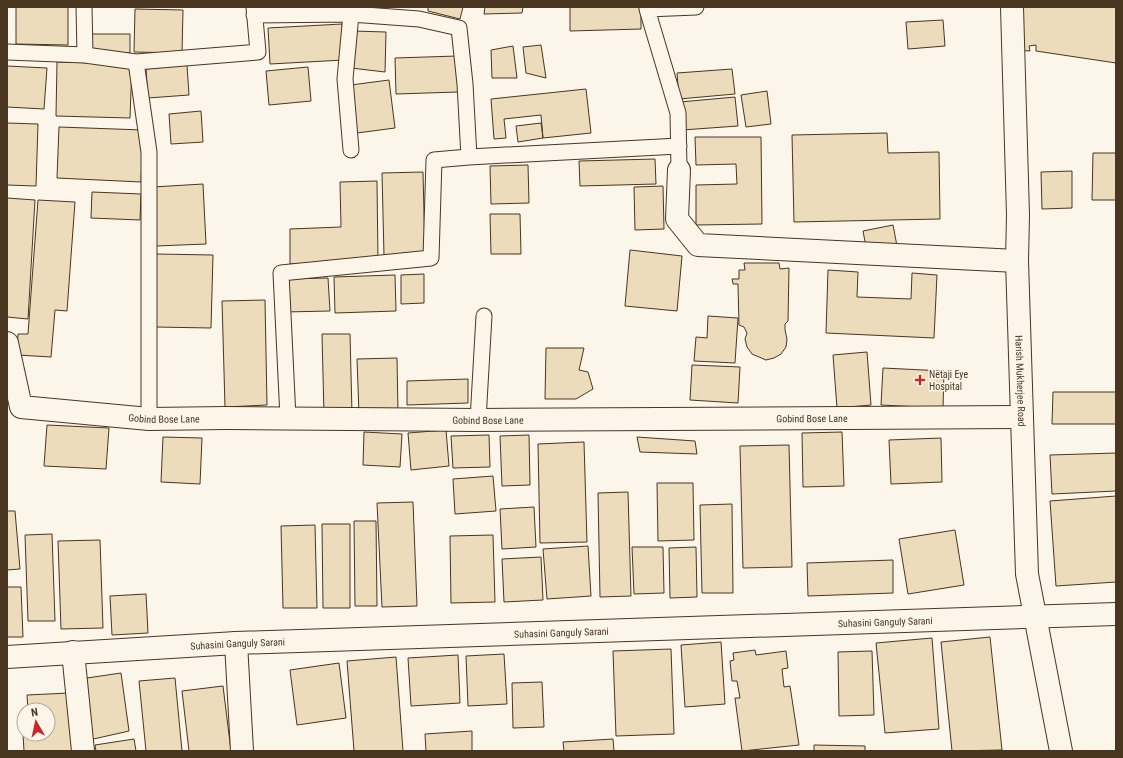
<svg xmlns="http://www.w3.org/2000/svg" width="1123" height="758" font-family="'Roboto Condensed',sans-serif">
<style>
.building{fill:#ecdcbc;stroke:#4a3520}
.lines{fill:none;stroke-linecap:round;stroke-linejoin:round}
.service-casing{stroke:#4a3520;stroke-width:17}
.minor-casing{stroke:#4a3520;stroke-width:24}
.tertiary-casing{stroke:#4a3520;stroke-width:24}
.service{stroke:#fbf6e9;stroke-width:15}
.minor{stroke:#fbf6e9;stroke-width:22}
.tertiary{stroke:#fbf6e9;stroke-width:22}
.poi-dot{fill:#c62828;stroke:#fbf6e9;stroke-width:1.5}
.labels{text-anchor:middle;stroke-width:3;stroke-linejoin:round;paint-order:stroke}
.poi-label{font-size:10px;fill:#4a3520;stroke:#fbf6e9;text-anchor:start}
.street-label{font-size:10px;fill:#4a3520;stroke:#fbf6e9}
</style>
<rect width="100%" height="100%" fill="#fbf6e9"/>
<path class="building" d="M16,7H68V45L16,44Z
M428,7H463L460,19L428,11Z
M485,7H523L522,13L484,14Z
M570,7H641V29L570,31Z
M1014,7H1116V63L1036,51V45L1029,46L1030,51L1016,50Z
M135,9L183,10L182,53L134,52Z
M943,20L945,46L908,49L906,22Z
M342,24L344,60L270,64L268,28Z
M353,31L386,32L385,72L351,68Z
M88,34H130V53L88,52Z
M541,45L546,78L526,73L523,47Z
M513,46L517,78H492L491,50Z
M457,56L458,92L396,94L395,58Z
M57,62L132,64L130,118L56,116Z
M187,65L189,95L148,98L146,69Z
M7,66L47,68L44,109L7,107Z
M308,67L311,101L269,105L266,71Z
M732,69L735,94L679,99L677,73Z
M389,80L395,128L357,133L351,85Z
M586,89L591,133L543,138L541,115L504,119L506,138L494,139L491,99Z
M767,91L771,124L746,127L741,95Z
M735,97L738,126L682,130L680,102Z
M201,111L203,142L171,144L169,114Z
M7,123L38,124L36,186L7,185Z
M541,123L543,138L518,142L516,126Z
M59,127L143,130L141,182L57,178Z
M887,133L888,153L939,152L940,219L794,222L792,135Z
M695,137H761L762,224L696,225V185L737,184L736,164L696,165Z
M1093,153H1116V200H1092Z
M655,159L656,184L580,186L579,161Z
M528,165L529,203L491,204L490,166Z
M1072,171V208L1042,209L1041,172Z
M423,172L425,255L384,256L382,173Z
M377,181L378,262L290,264V229L341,227L340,182Z
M203,184L206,244L156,246L153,187Z
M663,186L664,229L635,230L634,187Z
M92,192L141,194L140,220L91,218Z
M7,198L35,200L28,319L7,317Z
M38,200L75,202L67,311L55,310L51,357L17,355L18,334H28Z
M490,214H520L521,254H491Z
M893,225L897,246L867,252L863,231Z
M630,250L682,256L677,311L625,306Z
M156,254L213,255L211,328L155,327Z
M744,263H779L780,269L789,268L788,321L785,324V330L787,339L786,347L781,354L774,358L766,360L752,354L747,347L745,339L747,333L744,327L739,325L738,284H733L732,279H739V270H745Z
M828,270L858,272L857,297L911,299L912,273L937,275L934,338L826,333Z
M424,274V303L401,304V275Z
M395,275L396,311L335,313L334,277Z
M328,278L330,311L284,312V279Z
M265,300L267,405L225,407L222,301Z
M708,316L738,318L735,363L694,361L696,337L707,338Z
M322,334H350L352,414L324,415Z
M546,348H584L579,370L588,372L593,389L576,399H545Z
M867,352L871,405L837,408L833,355Z
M397,358L398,413L359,414L357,359Z
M692,365L740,367L738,403L690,400Z
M883,368L944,371L943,408L881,405Z
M468,379V403L407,405V381Z
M1053,392H1116V424H1052Z
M47,425L109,428L106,469L44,466Z
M446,430L449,466L411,470L408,433Z
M364,432L402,434L400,467L363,465Z
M842,432L844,486L803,487L802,433Z
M489,435L490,467L453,468L451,436Z
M529,435L530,485L502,486L500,436Z
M163,437L202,438L200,484L161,482Z
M637,437L695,441L697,454L640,452Z
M941,438L942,482L891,484L889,440Z
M584,442L587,542L540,543L538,444Z
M789,445L792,567L743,568L740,446Z
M1116,453V491L1052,494L1050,455Z
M493,476L496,511L455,514L453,479Z
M657,483H693L694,540L658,541Z
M628,492L631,596L600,597L598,493Z
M1116,496V582L1056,586L1050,501Z
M413,502L417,606L382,607L377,503Z
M732,504L733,593H702L700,505Z
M534,507L536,547L502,549L500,509Z
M7,511H15L20,569L7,570Z
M354,521H376L377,606H355Z
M322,524H350V608H323Z
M315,525L317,608H283L281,526Z
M955,530L964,585L908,594L899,539Z
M52,534L55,621H28L25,535Z
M493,535L495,602L451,603L450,536Z
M100,540L103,628L61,629L58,541Z
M588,546L591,596L547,599L543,549Z
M632,547H663L664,593L634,594Z
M696,547L697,597L670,598L669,548Z
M541,557L543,600L504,602L502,559Z
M893,560V593L808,596L807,563Z
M7,587H21L23,637H7Z
M146,594L148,633L112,635L110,596Z
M990,637L1002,750L952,751L941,642Z
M932,638L939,729L885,733L876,643Z
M721,642L725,704L685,707L681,645Z
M671,649L674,734L616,736L613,651Z
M755,650L756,655L786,651L788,668L782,669L784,687L790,686L799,745L742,751L735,698H740L737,681H732L730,661L734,660L733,653Z
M872,651L874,715L839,716L838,652Z
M504,654L507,704L468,706L466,656Z
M458,655L460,703L411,706L408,658Z
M396,657L403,751H354L347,661Z
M339,663L346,718L297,725L290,670Z
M121,673L129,731L89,740L80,679Z
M175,678L182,751H146L139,681Z
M542,682L544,727L513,728L512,683Z
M223,686L231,751H189L182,691Z
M69,693L73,751H24L22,717H24V734H48V710H28L27,695Z
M472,731V751H426L425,734Z
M134,739L136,751H96L95,745Z
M613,739L614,751H564L563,742Z
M814,745L865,746V751H814Z"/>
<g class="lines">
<defs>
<path id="service" d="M84,7L85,55
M254,15L351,14L419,19L459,28L465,84L469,157L679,146
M7,52L85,55L136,62L258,52L254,7
M136,62L149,152V419
M351,150L345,79L351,14
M679,170L678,113L647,9L696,7
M288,418L281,273L431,258L434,160L469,157
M478,420L484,316"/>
<g id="minor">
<path id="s1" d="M1012,7L1018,215L1017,261L1027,574L1061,751"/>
<path d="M679,170L677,219L698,245L1017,261"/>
<path id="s2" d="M7,343L21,407L149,419L226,418L478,420L1022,417"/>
<path d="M236,643L242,751"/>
<path d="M73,652L83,751"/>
</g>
<g id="tertiary">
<path id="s3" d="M7,657L236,643L1116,614"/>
</g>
</defs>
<use href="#service" class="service-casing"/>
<use href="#minor" class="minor-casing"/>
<use href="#tertiary" class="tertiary-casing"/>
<use href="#service" class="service"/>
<use href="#minor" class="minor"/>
<use href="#tertiary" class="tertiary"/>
</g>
<path class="poi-dot" d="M918 374h4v4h4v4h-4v4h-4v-4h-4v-4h4z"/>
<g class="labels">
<g class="poi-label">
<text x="929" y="378">Netaji Eye<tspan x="929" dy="12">Hospital</tspan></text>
</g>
<g class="street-label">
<text dy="4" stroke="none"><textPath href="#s1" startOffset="374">Harish Mukherjee Road</textPath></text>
<text dy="4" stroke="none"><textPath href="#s2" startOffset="857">Gobind Bose Lane</textPath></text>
<text dy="4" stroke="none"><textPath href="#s2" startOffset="209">Gobind Bose Lane</textPath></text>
<text dy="4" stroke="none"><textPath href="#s2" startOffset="533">Gobind Bose Lane</textPath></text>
<text dy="4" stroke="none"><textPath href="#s3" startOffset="879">Suhasini Ganguly Sarani</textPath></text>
<text dy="4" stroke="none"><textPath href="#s3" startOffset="555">Suhasini Ganguly Sarani</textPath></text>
<text dy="4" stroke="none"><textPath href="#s3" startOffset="231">Suhasini Ganguly Sarani</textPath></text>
</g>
</g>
<rect width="1123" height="758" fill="none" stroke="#4a3520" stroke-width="16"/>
<g transform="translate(36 722) rotate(351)"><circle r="19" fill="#fbf6e9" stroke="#b4a999"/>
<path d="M0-3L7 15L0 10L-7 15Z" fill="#c62828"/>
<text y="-6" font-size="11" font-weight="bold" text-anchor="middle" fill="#4a3520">N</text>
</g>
</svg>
